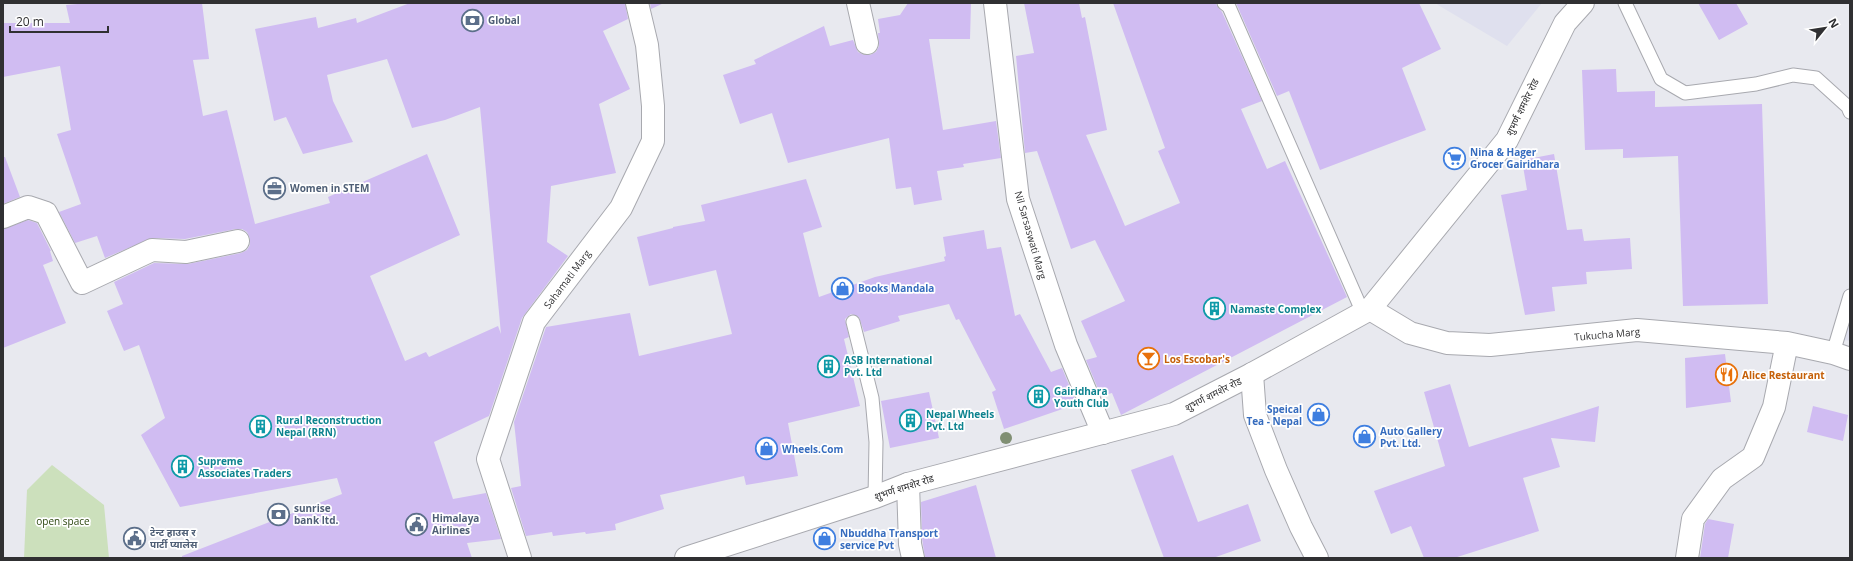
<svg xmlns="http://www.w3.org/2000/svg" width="1853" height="561" font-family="'Open Sans','Noto Sans Devanagari',sans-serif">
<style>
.built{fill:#dfe0ee}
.green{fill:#cce0bc}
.building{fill:#d0bcf2}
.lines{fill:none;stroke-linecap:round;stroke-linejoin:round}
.service-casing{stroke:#a8a9af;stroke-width:15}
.minor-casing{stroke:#a8a9af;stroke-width:24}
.secondary-casing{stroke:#a8a9af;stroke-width:24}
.service{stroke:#fff;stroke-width:13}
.minor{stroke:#fff;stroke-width:22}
.secondary{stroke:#fff;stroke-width:22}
.tree{fill:#808f73}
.labels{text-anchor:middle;stroke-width:3.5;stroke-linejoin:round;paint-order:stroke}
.service-label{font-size:10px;font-weight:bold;fill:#4e5e75;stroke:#fff;text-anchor:start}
.street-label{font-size:10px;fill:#303032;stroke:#fff}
.shop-label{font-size:10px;font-weight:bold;fill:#366cbe;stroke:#fff;text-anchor:start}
.culture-label{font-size:10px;font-weight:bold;fill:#0d838f;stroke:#fff;text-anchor:start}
.food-label{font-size:10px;font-weight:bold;fill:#c56008;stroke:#fff;text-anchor:start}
.park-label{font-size:10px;fill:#2b450e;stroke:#fff}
</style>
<rect width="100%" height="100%" fill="#e8e9ef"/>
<path class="built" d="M1436,3H1542L1507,46L1438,5Z
M1850,310V341L1844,340Z"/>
<path class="green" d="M52,465L104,505L109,558H24L27,490Z"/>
<path class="building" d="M89,3H202L209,59L193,60L203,116L227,110L255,224L330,203L328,197L427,154L460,235L370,276L405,361L426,352L429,357L498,326L501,334L480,107L445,120L412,128L387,59L327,75L333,101L353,142L303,154L286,117L274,121L255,29L316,17L318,28L356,18L357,23L410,3H625L628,19L603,31L630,89L599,104L616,173L551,186L547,242L568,256L522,318L489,416L434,442L453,499L486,493L501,539L467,543L472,558H182V556L342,494L337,478L180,507L141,435L165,418L139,345L124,351L107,311L123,304L114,282L154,263L188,264L241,253L247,250L250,245V239L247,232L242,229H236L185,239L152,238L105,258L97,236L75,243L59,212L81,204L57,134L71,130L60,66L3,77V23H70L66,5Z
M650,3H664L651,9Z
M908,3H971L970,39H929L943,130L996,121L1001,158L963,164L964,167L937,171L942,200L914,205L911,187L896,189L889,138L788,163L772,113L740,124L723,75L756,64L754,60L824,26L830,46L853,40L858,52L864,55H870L876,52L879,46L878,33H880L878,19L900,15Z
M1024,3H1079L1082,18L1085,17L1107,130L1086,135L1125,226L1180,203L1158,151L1165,148L1113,3H1216L1217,6L1222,12L1262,101L1241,109L1267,169L1285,161L1347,297L1121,415L1112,393L1101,396L1086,360L1097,357L1081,321L1125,301L1095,240L1071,249L1037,151L1025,153L1016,56L1034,53Z
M1236,3H1419L1441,49L1402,68L1426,130L1320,170L1289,91L1277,96Z
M1698,3H1736L1748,24L1719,40Z
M1616,69L1617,92L1655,91V107L1762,104L1768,304L1683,306L1678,156L1623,158V149L1585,150L1582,70Z
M1554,154L1567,230L1582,229L1584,241L1630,238L1632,269L1586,272L1587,284L1552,287L1555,311L1525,315L1501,195L1527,190L1522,160Z
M3,157H5L20,197L3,204Z
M806,179L822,227L803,233L819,297L875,277L945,261L944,257L946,256L943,237L984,230L987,249L1001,247L1015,316L1020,314L1051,372L1062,368L1077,404L1004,429L992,392L996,390L959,319L956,320L949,304L898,316L900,321L864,332L859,317L851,314L845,319L849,337L844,339L860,406L788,423L798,476L746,485L744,476L660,495L664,509L615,524L616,530L586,534L585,532L553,536L552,532L526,536L511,488L521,486L514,422L546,327L630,313L639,356L732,334L716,270L649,286L637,237L673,228V227L705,221L701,205Z
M28,220L37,223L51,251H50L53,261L43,265L66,323L3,348V229Z
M1725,354L1731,402L1686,408L1685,358Z
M1450,384L1469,447L1599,406L1595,442L1551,438L1560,467L1523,478L1539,531L1454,558H1424L1411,526L1391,534L1374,491L1445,466L1424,392Z
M929,392L939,438L890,448L881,401Z
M1813,406L1848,415L1843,441L1807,432Z
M1173,455L1198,522L1248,504L1261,541L1213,558H1164L1131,470Z
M976,485L996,558H925L922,538L921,502Z
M1708,519L1734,524L1728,558H1700L1705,524Z"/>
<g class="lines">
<defs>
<path id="service" d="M1224,3L1229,7L1363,313
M1625,3L1661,79L1685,93L1756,84L1793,75L1816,78L1848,107L1850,112
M853,322L872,398L876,442L875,497
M1833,353L1850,296"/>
<path id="minor" d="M858,3L867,43
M995,3L1018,199L1066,345L1103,433
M3,217L28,207L46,213L82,283L152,250L186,252L238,241
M1370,309L1410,333L1447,343L1490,345L1637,330L1787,343L1833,353L1850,359
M1252,374L1255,415L1276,470L1301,527L1317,558
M908,484L910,544L913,558
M520,558L488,459L534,322L621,208L653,141V106L647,45L637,3
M1687,558L1693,519L1722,479L1753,457L1774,407L1787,343"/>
<path id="secondary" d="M686,558L875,497L908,484L1174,414L1252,374L1370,309L1507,140L1565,23L1583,3"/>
</defs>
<use href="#service" class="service-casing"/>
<use href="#minor" class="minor-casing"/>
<use href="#secondary" class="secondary-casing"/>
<use href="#service" class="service"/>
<use href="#minor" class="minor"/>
<use href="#secondary" class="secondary"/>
</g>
<circle class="tree" cx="1006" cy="438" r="6"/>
<defs>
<symbol id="bank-ring" viewBox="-11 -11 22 22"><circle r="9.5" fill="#fff" stroke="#5c6f8a" stroke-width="1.5"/><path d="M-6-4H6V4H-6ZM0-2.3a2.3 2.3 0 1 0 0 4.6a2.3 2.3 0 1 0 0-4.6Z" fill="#5c6f8a"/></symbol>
<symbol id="supermarket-ring" viewBox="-11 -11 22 22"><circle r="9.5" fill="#fff" stroke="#3f7fe0" stroke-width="1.5"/><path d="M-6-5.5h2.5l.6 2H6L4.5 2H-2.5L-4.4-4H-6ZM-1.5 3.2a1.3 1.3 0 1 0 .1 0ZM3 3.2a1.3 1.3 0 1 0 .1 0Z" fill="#3f7fe0"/></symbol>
<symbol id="office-ring" viewBox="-11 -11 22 22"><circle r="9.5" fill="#fff" stroke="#5c6f8a" stroke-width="1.5"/><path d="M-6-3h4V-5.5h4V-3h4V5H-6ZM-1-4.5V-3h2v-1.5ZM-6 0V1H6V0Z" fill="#5c6f8a"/></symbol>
<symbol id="shop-ring" viewBox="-11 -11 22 22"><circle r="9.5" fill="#fff" stroke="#3f7fe0" stroke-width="1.5"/><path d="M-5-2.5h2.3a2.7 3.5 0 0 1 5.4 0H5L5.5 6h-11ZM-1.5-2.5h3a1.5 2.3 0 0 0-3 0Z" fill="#3f7fe0"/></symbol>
<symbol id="building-ring" viewBox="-11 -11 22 22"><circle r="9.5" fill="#fff" stroke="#0f9aa8" stroke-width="1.5"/><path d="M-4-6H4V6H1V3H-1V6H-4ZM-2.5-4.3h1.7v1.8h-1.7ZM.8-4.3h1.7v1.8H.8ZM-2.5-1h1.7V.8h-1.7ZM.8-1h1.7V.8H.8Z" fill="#0f9aa8"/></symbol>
<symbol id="bar-ring" viewBox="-11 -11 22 22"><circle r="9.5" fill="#fff" stroke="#e8710a" stroke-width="1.5"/><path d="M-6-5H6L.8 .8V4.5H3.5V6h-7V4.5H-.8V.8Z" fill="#e8710a"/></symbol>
<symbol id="restaurant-ring" viewBox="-11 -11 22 22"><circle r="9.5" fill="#fff" stroke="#e8710a" stroke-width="1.5"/><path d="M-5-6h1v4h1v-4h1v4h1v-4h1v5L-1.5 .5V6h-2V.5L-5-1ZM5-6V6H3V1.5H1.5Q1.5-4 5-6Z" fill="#e8710a"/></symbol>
<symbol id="civic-ring" viewBox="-11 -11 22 22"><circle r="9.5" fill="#fff" stroke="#5c6f8a" stroke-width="1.5"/><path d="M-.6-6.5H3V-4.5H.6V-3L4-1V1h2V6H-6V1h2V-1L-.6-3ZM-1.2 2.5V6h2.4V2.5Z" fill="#5c6f8a"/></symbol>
</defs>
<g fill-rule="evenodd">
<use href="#bank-ring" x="460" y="8" width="25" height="25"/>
<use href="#supermarket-ring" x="1442" y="146" width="25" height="25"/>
<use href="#office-ring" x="262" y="176" width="25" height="25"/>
<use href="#shop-ring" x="830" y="276" width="25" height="25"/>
<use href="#building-ring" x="1202" y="296" width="25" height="25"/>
<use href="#bar-ring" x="1136" y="346" width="25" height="25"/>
<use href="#building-ring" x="816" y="354" width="25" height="25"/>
<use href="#restaurant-ring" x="1714" y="362" width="25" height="25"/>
<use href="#building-ring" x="1026" y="384" width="25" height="25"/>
<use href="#shop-ring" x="1306" y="402" width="25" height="25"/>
<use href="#building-ring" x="898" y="408" width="25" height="25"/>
<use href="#building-ring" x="248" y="414" width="25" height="25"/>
<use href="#shop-ring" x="1352" y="424" width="25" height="25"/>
<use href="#shop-ring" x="754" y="436" width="25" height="25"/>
<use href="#building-ring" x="170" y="454" width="25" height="25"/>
<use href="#bank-ring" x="266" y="502" width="25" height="25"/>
<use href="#civic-ring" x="404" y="512" width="25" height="25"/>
<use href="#civic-ring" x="122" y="526" width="25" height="25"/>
<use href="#shop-ring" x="812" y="526" width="25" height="25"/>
</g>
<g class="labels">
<g class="service-label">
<text x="488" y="24">Global</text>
<text x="290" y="192">Women in STEM</text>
<text x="294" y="512">sunrise<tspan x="294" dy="12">bank ltd.</tspan></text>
<text x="432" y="522">Himalaya<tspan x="432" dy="12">Airlines</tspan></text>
<text x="150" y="536">टेन्ट हाउस र<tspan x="150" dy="12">पार्टी प्यालेस</tspan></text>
</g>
<g class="street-label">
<text transform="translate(1522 107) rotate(-64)" y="4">शुभर्ण शमशेर रोड</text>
<text transform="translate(1031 235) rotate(74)" y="4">Nil Sarsaswati Marg</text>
<text transform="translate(567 279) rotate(-53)" y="4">Sahamati Marg</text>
<text transform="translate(1607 334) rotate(-5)" y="4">Tukucha Marg</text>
<text transform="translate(1213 394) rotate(-27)" y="4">शुभर्ण शमशेर रोड</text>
<text transform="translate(904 487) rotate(-18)" y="4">शुभर्ण शमशेर रोड</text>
</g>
<g class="shop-label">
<text x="1470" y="156">Nina &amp; Hager<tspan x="1470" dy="12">Grocer Gairidhara</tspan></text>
<text x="858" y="292">Books Mandala</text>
<text x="1302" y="413" text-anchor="end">Speical<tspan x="1302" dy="12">Tea - Nepal</tspan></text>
<text x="1380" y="435">Auto Gallery<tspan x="1380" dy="12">Pvt. Ltd.</tspan></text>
<text x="782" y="453">Wheels.Com</text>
<text x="840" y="537">Nbuddha Transport<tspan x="840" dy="12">service Pvt</tspan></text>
</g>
<g class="culture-label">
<text x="1230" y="313">Namaste Complex</text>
<text x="844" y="364">ASB International<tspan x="844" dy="12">Pvt. Ltd</tspan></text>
<text x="1054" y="395">Gairidhara<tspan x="1054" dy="12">Youth Club</tspan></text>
<text x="926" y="418">Nepal Wheels<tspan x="926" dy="12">Pvt. Ltd</tspan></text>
<text x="276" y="424">Rural Reconstruction<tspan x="276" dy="12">Nepal (RRN)</tspan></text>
<text x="198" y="465">Supreme<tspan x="198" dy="12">Associates Traders</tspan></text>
</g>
<g class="food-label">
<text x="1164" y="363">Los Escobar's</text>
<text x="1742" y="379">Alice Restaurant</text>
</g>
<g class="park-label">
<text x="63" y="525">open space</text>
</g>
</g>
<rect width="1853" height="561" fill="none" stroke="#303032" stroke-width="8"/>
<g transform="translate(1825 28) rotate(60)" stroke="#ffffff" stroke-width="3" paint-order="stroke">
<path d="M0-3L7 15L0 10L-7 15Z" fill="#303032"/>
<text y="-6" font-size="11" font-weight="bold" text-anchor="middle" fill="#303032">N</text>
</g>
<path d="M10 26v6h98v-6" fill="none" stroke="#303032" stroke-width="2"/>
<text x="16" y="26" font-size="12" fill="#303032" stroke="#ffffff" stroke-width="3" paint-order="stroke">20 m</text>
</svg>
